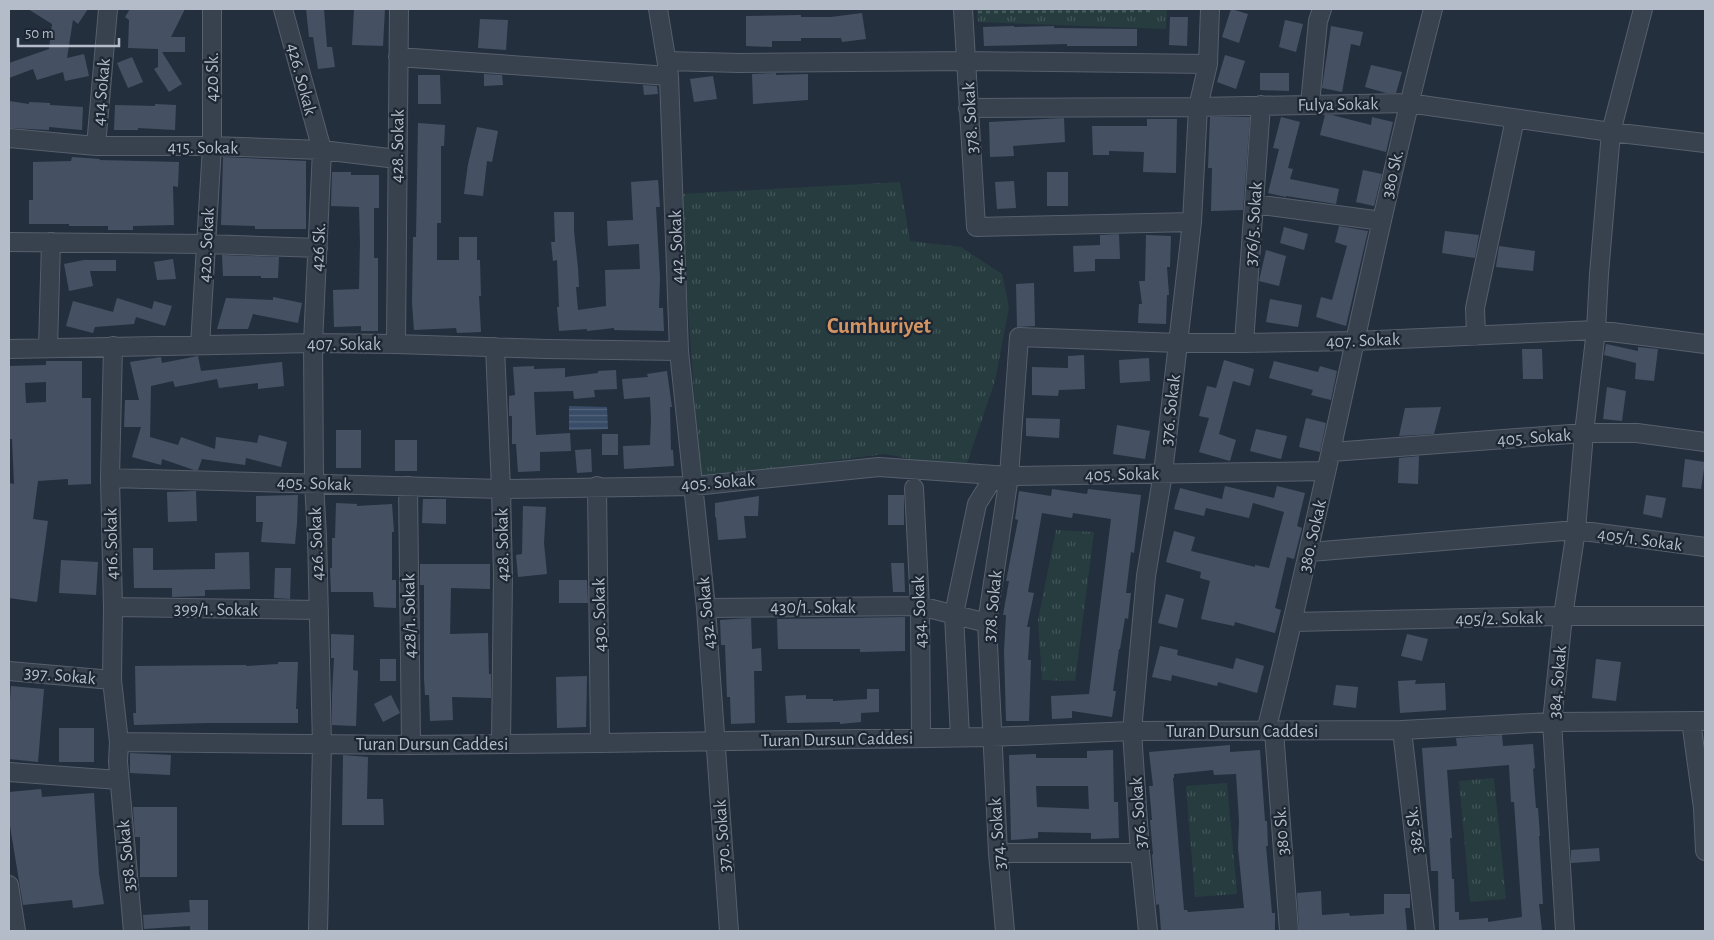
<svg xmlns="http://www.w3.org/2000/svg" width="1714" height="940" font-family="'Alegreya Sans',sans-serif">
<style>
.park{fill:url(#park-tufts)}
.water{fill:url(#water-rules)}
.building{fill:#455162;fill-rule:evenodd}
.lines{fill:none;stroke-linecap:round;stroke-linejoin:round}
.minor-casing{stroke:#565f6c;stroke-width:20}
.path{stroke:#44595c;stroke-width:2.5;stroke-dasharray:4 4;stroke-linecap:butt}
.minor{stroke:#38414e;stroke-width:18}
.labels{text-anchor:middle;stroke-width:4.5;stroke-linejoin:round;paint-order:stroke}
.street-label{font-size:18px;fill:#b4bcc9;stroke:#1d2633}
.district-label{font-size:22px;font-weight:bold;fill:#d59563;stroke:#1d2633}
</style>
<defs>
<pattern id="park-tufts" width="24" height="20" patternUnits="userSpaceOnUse" patternTransform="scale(1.25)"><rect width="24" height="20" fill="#263c3f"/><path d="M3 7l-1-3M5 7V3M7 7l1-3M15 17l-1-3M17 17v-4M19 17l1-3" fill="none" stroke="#435659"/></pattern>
<pattern id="water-rules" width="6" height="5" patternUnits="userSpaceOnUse" patternTransform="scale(1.25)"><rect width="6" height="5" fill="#394c67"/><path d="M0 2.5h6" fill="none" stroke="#53647b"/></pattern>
</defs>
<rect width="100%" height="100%" fill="#242f3e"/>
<path class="park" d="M977,9H1167L1166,29L978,22Z
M900,182L910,241L961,247L1002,274L1009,307L995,381L965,469L884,454L700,478L680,194Z
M1056,530L1094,532L1075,681L1042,680L1038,620Z
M1494,778L1506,899L1470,902L1459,781Z
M1227,783L1237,894L1195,897L1186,786Z"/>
<path class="water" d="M569,406L607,407L608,429L569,430Z"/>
<path class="building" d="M28,9H88L78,24L73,20L67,58L84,54L89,76L65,81L63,72L37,80L33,69L9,78V63L49,49L52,24Z
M130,9H185L171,37H185V52H162L182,84L169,92L154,69L158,67V49L128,48L129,20L125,17Z
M306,9H324L327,47H332L335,67L318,69L313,37H309Z
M354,9H385L383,46L352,45Z
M1231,9L1248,14L1239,43L1222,37Z
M862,13L866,39L842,42L841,38H801V41H772V47L746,46V16L801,15V17H831Z
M1170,17H1188L1187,46L1169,45Z
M480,19L508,20L506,50L478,48Z
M1285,20L1303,24L1296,52L1279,47Z
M1014,26V27L1054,26V28L1137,29V46H1067V44L984,46L983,27Z
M1331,26L1363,32L1360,46L1351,44L1342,92L1322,88Z
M1225,55L1245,61L1236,89L1217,82Z
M132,57L143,82L128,88L117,63Z
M1371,65L1402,72L1396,93H1386L1365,87Z
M776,73V75L808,74V100L753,104L752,74Z
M1260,73H1289V91L1260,90Z
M484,74L502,75L503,85L484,86Z
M418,75H440L441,104H418Z
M713,76L717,99L694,102L690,79Z
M643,85L657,86L658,94L644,95Z
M9,101L29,104V102L50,103V105L83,107L82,130L49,127V130L9,128Z
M155,104L176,105L175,130L138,128V130H114L115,105L155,106Z
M1325,115H1332L1371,125L1372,117L1393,122L1386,152L1320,135Z
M1210,117H1250L1243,210L1211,211L1212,168H1208Z
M1281,117L1300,122L1288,168L1293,169L1290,179L1339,189L1336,204L1286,196V197L1268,193L1279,149L1273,148Z
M1064,118L1065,142L1013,146L1014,156L990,157L989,122Z
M1147,119H1177L1176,173L1143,172L1144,152L1109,151V155H1093L1092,126H1147Z
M418,123L445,125L444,146H441V223H437V260H459V237H477V260H480L481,296H479L481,332L457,333L456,328L414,330L412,303L413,237H416Z
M477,127L498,131L492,162L487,161L483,196L464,194L468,164Z
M72,157L100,159L99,160L179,162L178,187L173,186L174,225L133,226V230H108V226H69V224H29V200H33V162L71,161Z
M223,157L306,161V229H255V226L221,225Z
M1363,170L1382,174L1374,206L1356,202Z
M332,172H351V175H379V208H374V258H378V331H361V326L334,327L333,290L359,289L360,243L359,207L331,206Z
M1047,172H1068V206H1047Z
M658,180L660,207H656L660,278L659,308H663L664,331L614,330V328L587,331V329L559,331L557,307H559L557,260L553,261L551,242H555L554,212H574V231L578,268L579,287H576L578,310L606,306L605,270L640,269L639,244L608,246L607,221L633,220L631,182Z
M1014,181L1016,208L997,209L995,182Z
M1339,226L1368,231L1346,326L1316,317L1321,297L1332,300L1347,246L1335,242Z
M1284,227L1308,234L1304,250L1280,243Z
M1445,231L1479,235L1475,258L1442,253Z
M1119,234L1120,259H1095V271L1074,272L1073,246L1100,245V235Z
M1146,235L1171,236L1170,267H1167L1169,295H1167L1166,324L1138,323L1139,304H1142L1139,281H1145Z
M1499,246L1535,251L1533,271L1496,267Z
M1266,250L1286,256L1279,286L1259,281Z
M222,255L279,257L278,278H261V276H223Z
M173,259L176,279L157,280L154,262Z
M84,260H116V271H90L93,286L69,291L64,264Z
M1034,283L1035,326L1017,327L1016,284Z
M273,297L302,303L298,323L253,314L248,329H217L226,298L273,300Z
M117,298L152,309L154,301L172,306L165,326L136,317L134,324L95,327L93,333L66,326L73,301L113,312Z
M1270,299L1302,305L1298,327L1266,322Z
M1606,344L1638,351V347L1658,349L1654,381L1635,379L1636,363L1604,355Z
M1522,349H1542L1543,379H1523Z
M1084,355L1085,389L1059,390L1058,396L1032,395V367L1068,368V356Z
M198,356L201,371L282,362L284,386L258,389V383L219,388L217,379L175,387L173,381L151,386L150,437L178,445L181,437L215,449L216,437L257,443L259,435L287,442L281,467L246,458L245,465L202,459L198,470H194L162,459L161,465L132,457L141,427H124L125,400H139L130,362L161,357L162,363Z
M1149,358L1150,381L1120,383L1119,360Z
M1224,360L1254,369L1250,386L1233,381L1219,434L1236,440L1230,461L1199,452L1209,418L1199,416L1207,386L1216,388Z
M46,361H82V398H91V484L68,485V479L38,481L33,519L48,521L37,602L9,598V483L14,484L12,439H9V366L46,365ZM46,382V402L26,403L25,383Z
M1274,361L1318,372L1320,366L1337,371L1331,400L1311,395L1313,390L1269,378Z
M534,366V369L565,368V377L598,373V371L616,370L617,389L594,390L595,397L574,399L573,391L534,392L536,435L570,433L571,451L540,452V471L518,472L516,444H512V416H509V396L515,395L513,367Z
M667,371L672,407H670L671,450H673L674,466L624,469L623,446L650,445L651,419L650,397L624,399L622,379L648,377L647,374Z
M1607,387L1626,391L1622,421L1603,419Z
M1441,407L1434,434L1399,436L1405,408Z
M1026,418L1060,419L1059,438L1026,436Z
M1306,418L1326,423L1320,452L1299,447Z
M1117,425L1150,431L1145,459L1113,454Z
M1256,429L1287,436L1281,459L1250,451Z
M336,430H361V468H336Z
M602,434H618V455H602Z
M395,440H417V471H395Z
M591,449L592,472L577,473L575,450Z
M1419,456L1418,484L1398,483L1399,458Z
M1685,459L1705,462L1701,489L1682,487Z
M1225,486L1274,498L1277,486L1305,493L1297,526L1302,528L1294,559L1287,557L1275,608L1281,610L1275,633L1235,622L1234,626L1201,619L1210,581L1200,578L1201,572L1166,562L1174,531L1195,537L1191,551L1255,567V565L1269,568L1284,512L1253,503L1249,518L1206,508L1204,516L1174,509L1180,488L1222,499Z
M1052,489L1087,494L1088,489L1141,495L1134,553L1131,552L1126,593H1131L1128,619L1125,618L1120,649H1119L1113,691H1116L1112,717L1072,711V718L1052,719L1051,696L1089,694L1111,519L1073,513L1072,518L1042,513L1028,592L1034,593L1027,627H1030L1028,660H1031L1029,721H1006L1004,651L1006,615H1003L1009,581H1006L1018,520L1015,519L1019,491L1051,496Z
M196,491L197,521L168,522L167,492Z
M298,495L297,523L295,544L261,542L263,522H256V496Z
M888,495H904V525H888Z
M1646,495L1666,498L1662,518L1643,514Z
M759,496L758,516H744L746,538L718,540L716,517H715V503Z
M423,499H446V524L422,523Z
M336,503L357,504V506L392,504L394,532H392V580H396V608L374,607L373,592H331L330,568H332V538H335Z
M523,506L546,507L544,543L547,574L518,577L516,555L522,554Z
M133,548H153V570L215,569V553L249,552L250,589L205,590V596L172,597V588H134Z
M61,560L98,562L96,595L59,593Z
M891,563H904L905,592H893Z
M420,564H490V589L451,588L450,634L488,633L489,674H491V698L452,697L453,720L430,721L429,695H425L424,679V585H420Z
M275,568H291L290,599L274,598Z
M559,580H587L588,603H559Z
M1166,594L1184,599L1177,628L1158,623Z
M905,617V651L860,652V649H778L777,619Z
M751,618L752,649L761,648L762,671H754L755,723L731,724L730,697H727L725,645H721L720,620Z
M331,634L354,635L353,670L358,671L356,726L332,725V694L334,658H331Z
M1407,634L1428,639L1422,661L1401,656Z
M1160,646L1178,650L1177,655L1233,669L1236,658L1264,666L1257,693L1218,682L1217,686L1172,675L1171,681L1152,677Z
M380,659H396V681H380Z
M1596,659L1621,662L1616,701L1592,698Z
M278,662H298L296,709H298V723H208L134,725L133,713H136L135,666L246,665V666L278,664Z
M587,676L586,727L557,728L556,677Z
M1416,680L1415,684L1445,683L1446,710L1400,713L1398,681Z
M1336,685L1358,687L1356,708L1333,705Z
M11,686L44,689L38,762L9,759V713Z
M867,689H879V712L861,713V722L840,724V722L787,723L785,696L806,695V699H833V701L867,699Z
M391,695L400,713L383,722L374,704Z
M59,728H94V762H59Z
M1502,735L1503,746L1533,744L1535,768L1533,769L1536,808H1538L1540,836H1539L1543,904H1539L1542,931H1439L1438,871H1431L1422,748L1457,746L1456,738ZM1509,765L1511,802H1514L1522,917L1488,922V918L1459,920V912H1455L1454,879H1452L1450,838H1452L1447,770Z
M1230,745V752L1260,750L1265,821H1267L1268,846H1266L1272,913H1275V931H1161L1159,904L1156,905L1152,855L1153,854L1150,820H1152L1149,786H1153L1149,752ZM1213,770L1214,775L1236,774L1239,821L1238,848L1244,908L1188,912L1187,910H1184L1173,778H1174V774Z
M1113,750L1114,802H1118L1119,838L1091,839V833L1038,832V838L1011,840L1009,755L1036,754V758H1087V751ZM1036,786H1088L1089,809L1037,807Z
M130,753L171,755L170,775L130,773Z
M343,755L368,757L367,799H383L384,825H342Z
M41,789L42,797L94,793L99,874L104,904L73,908L72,900L23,905L10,826L9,792Z
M133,807H177V877H140V837H135Z
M1599,848L1600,861L1571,863V850Z
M1321,891L1322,915L1349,913L1350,916L1384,914V894H1410V908H1405L1407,931H1299L1297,893Z
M189,900H208V931H190V926L144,929L143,915L190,912Z"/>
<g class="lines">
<defs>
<path id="minor" d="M283,9L322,150L313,343L314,483L317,536L322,745L318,931
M658,9L669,76L679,351L706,608L729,931
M963,9L976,227L1192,222
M398,57L669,76
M667,61L739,63L968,61L1208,64
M1310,104L1318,21L1322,9
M968,108L1198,107L1408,103L1611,132L1705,143
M9,138L96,146H212L322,150L397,159
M96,146L108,9
M1254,204L1382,221
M9,242L207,244L318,248
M1476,336L1475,308L1515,119
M1244,343L1261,105
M396,344L399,9
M200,345L212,146V9
M113,346L110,478L113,607L112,680L119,742L118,762L133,931
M495,347L501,489L503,576L501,744
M48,348L51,242
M9,349L313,343L396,344L547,349L679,351
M1332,452L1584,433H1637L1705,442
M110,478L501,489L694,486L879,467L1009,476L1326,471
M408,486L411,745
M597,486L600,743
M914,488L920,606L921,737
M1310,552L1576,530L1705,547
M113,607L319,610
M706,608L920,606L987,623
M1293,622L1563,616H1705
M9,671L112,680
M1691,721L1703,808L1705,851
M1402,730L1425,931
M1266,731C1326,491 1371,248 1433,9
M1274,731L1289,931
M960,737L954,614L977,504L990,483L1009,476
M119,742L411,745L600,743L991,737L1132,731L1402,730L1552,722L1705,721
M9,772L119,780
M998,853H1140
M9,885L16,931
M1005,931L998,853L987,623L1009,476L1019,337L1178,343H1244L1355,341L1596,330L1705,344
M1148,931L1140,853L1132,731L1146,576L1163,473L1192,222L1198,107L1208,64L1210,9
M1565,931L1552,722L1563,616L1576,530L1584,433L1596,330L1599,274L1611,132L1643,9"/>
</defs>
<use href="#minor" class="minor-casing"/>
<path class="path" d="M978,12L1150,11"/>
<use href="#minor" class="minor"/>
</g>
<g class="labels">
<g class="street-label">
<text transform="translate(212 77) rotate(-90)" y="6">420 Sk.</text>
<text transform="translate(302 79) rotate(75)" y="6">426. Sokak</text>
<text transform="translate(101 92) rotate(-85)" y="6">414 Sokak</text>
<text transform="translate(1338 104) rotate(-1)" y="6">Fulya Sokak</text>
<text transform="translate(970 118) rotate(-93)" y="6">378. Sokak</text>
<text transform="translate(397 146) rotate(-89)" y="6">428. Sokak</text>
<text transform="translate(203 147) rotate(1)" y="6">415. Sokak</text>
<text transform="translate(1392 174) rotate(-77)" y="6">380 Sk.</text>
<text transform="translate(1253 224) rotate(-86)" y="6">376/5. Sokak</text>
<text transform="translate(206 245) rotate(-87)" y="6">420. Sokak</text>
<text transform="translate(318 247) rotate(-87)" y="6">426 Sk.</text>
<text transform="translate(676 247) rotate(-92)" y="6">442. Sokak</text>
<text transform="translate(1363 340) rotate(-2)" y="6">407. Sokak</text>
<text x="344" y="350">407. Sokak</text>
<text transform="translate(1170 410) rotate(-83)" y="6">376. Sokak</text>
<text transform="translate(1534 437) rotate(-4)" y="6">405. Sokak</text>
<text transform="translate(1122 474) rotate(-1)" y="6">405. Sokak</text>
<text transform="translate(718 482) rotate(-4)" y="6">405. Sokak</text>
<text transform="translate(314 483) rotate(2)" y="6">405. Sokak</text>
<text transform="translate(1312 536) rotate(-77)" y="6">380. Sokak</text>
<text transform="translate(1640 539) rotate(8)" y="6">405/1. Sokak</text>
<text transform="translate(111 544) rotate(-91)" y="6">416. Sokak</text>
<text transform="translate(316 544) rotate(-92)" y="6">426. Sokak</text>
<text transform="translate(502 545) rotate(-91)" y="6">428. Sokak</text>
<text transform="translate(992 606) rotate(-84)" y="6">378. Sokak</text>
<text x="813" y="613">430/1. Sokak</text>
<text transform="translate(216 609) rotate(1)" y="6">399/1. Sokak</text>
<text transform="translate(919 612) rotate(-92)" y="6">434. Sokak</text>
<text transform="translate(706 613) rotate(-95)" y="6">432. Sokak</text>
<text transform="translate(599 615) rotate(-91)" y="6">430. Sokak</text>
<text transform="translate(409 616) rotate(-91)" y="6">428/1. Sokak</text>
<text transform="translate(1499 618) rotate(-1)" y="6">405/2. Sokak</text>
<text transform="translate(60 675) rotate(5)" y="6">397. Sokak</text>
<text transform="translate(1557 682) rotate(-85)" y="6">384. Sokak</text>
<text x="1242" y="737">Turan Dursun Caddesi</text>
<text transform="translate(837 739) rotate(-1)" y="6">Turan Dursun Caddesi</text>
<text x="432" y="750">Turan Dursun Caddesi</text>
<text transform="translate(1138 813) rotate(-94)" y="6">376. Sokak</text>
<text transform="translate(1414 830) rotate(-97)" y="6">382 Sk.</text>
<text transform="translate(1281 831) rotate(-94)" y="6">380 Sk.</text>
<text transform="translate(997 834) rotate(-94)" y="6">374. Sokak</text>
<text transform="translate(722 836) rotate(-94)" y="6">370. Sokak</text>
<text transform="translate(126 856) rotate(-95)" y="6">358. Sokak</text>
</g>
<g class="district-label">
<text x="879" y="333">Cumhuriyet</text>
</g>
</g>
<rect width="1714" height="940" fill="none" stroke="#b4bcc9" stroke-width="20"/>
<path d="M18 38v8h101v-8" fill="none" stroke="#b4bcc9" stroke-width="2.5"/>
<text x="25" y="38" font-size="15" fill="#b4bcc9" stroke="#1d2633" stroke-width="4" paint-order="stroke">50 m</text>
</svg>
